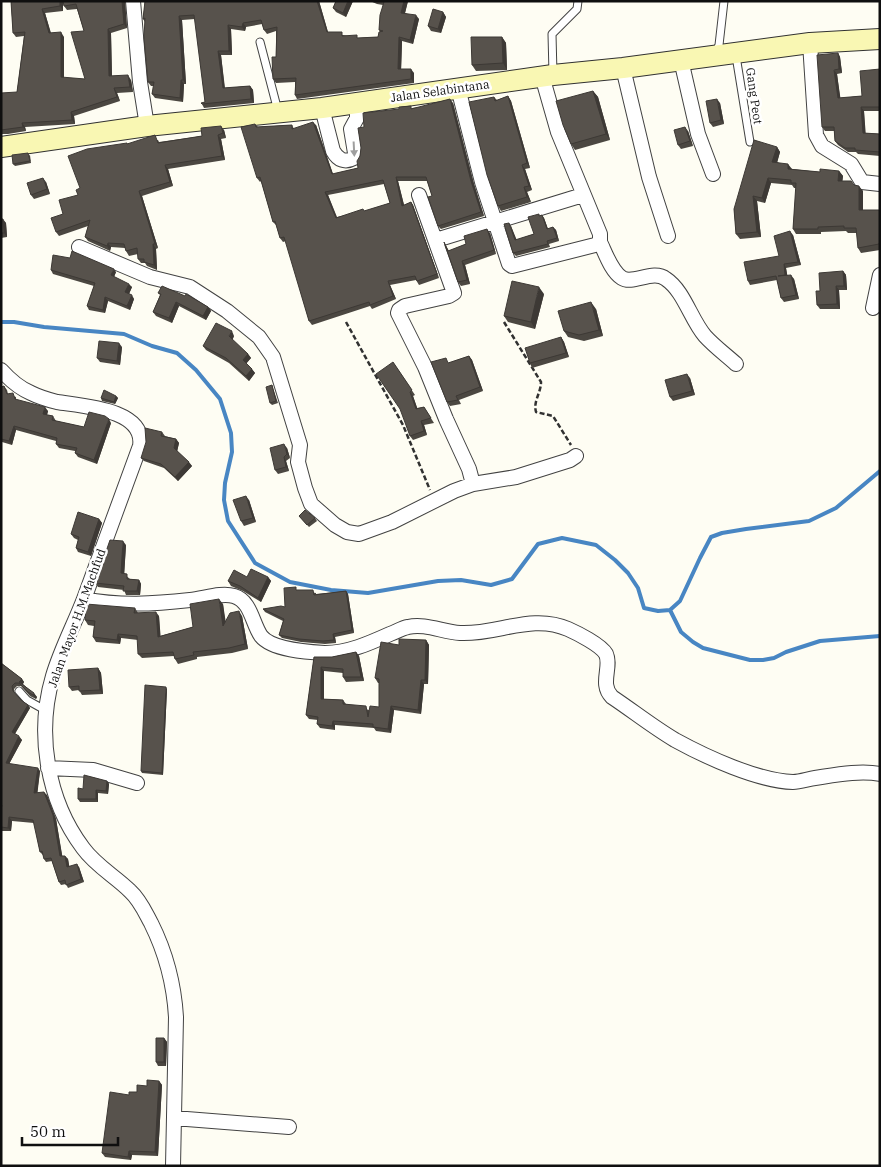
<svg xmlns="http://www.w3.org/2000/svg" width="881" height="1167" font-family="'IBM Plex Serif',serif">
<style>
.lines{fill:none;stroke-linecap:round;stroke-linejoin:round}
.stream{stroke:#4886c3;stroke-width:4}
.lane-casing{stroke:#424242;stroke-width:9}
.street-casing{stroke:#424242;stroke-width:16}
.secondary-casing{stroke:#313131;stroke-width:22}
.path{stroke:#313131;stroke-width:2.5;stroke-dasharray:5 2.5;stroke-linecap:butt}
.lane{stroke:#fff;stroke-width:7}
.street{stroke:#fff;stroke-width:14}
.secondary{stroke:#f9f7b3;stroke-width:20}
.wall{fill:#4b4741;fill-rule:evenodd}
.shaded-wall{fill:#3d3935}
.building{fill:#57524c;stroke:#3d3935;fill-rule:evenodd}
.oneway{fill:#9f9f9f}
.labels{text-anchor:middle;stroke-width:5;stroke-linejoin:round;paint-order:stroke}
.street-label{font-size:12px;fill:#0f0f0f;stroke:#fff}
</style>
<rect width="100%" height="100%" fill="#fefdf3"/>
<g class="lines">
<path class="stream" d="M1,322H14L44,327L124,334L152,346L177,353L196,370L220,399L231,433L232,452L225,483L224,500L228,521L255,563L290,582L331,590L368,593L438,581L461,580L491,585L512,579L538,544L562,538L596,545L615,560L628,573L638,588L644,608L658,611L670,610L680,601L700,558L711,537L722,533L746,529L809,521L836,508L880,471
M670,610L681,632L693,642L703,648L750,660H763L774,658L786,652L820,641L880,636"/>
<defs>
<path id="lane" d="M260,42L278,111
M715,54L719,45L724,1
M736,56L750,142
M553,74L552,34L577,9L578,1
M19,691L27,700L45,710"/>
<path id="street" d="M133,1L140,82L147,126
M810,43L816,135L822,146L851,164L862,182L880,184
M681,60L698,134L713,174
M623,68L649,177L668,236
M458,88L482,182L509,264L512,266L595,245L600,242V234L558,132L542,76
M322,108L333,151C338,160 345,163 354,158L355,153L351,129L357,118V103
M419,195L454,293L449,296L405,306L399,310L398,313L425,367L446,419L469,469L473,484
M436,240L583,195
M600,242C605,252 611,271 622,278C633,285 653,269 666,279C684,291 691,320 705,336C714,346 726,355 736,364
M79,247L150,277L190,287L227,311L259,337L273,357L300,445L298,462L305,488L311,504L335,525L347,532L359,534L392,522L454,491L473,484L516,477L570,460L576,456
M873,308L880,275
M1,370C10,380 19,388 31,393C39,397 49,400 57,402C82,406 146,409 140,446C121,497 103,548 84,599C74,625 61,649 53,676C36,733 47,800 83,848C96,866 115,876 130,891C140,900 145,912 151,923C166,953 174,983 176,1017L173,1166
M84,599C119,606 154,604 190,600C203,599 221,592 234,596C251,601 252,623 261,636C272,650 308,652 325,653C348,653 370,643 390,634C396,632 402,628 408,627C425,623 443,632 460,633C497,635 532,613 568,629C577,633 601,645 606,654C612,667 599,684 612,697C633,711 653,727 675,740C706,757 758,781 793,782C800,782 808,779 815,778C835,775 860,770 880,774
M48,768L93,770L137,783
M174,1118L289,1127"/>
<path id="secondary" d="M1,147L147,126L322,108L553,75L623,68L810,43L880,39"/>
</defs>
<use href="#lane" class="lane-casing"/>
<use href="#street" class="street-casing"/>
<use href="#secondary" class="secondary-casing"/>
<path class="path" d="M346,322L403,425L430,490
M504,322L541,382C541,393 533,401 536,412L553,416L571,445"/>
<use href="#lane" class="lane"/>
<use href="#street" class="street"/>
<use href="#secondary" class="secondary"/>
</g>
<path class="wall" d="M11,1H125L127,28L111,33L112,76L131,80L133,92L117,93L120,101L74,116L75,124L25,127L26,131L8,134H1V101L17,92L24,36L16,37L13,33ZM63,3L64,6L67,10L77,9L84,31L85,79L64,78V37L51,33L45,13L63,11Z
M145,1H319L328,32L358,38L378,37L380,31L379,30L383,5L377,4L370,1H408L405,13L419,19L413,44L402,41L401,69L414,73V83L297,99L295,95V82L276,83L273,79L276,57V31L267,34L264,30L262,24L246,27L245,31L231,29L232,55H221L225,88L250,86L253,90L254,103L204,108L202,104L205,102L195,19L182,20L186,84H184L183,102L155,98L152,94L154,86H151L148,82L145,22L143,19Z
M336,1H353L346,17L336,12L333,8Z
M443,12L446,17L441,33L431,31L428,26Z
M502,37L506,43L507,70L476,71L472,65Z
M838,53L840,57L842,73L837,74L840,98L862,96L880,69V111H864L865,133L880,134V156L858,154L856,152H848L838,145L835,141L834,131H825L822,127Z
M593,91L598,97L610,140L575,150L571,144Z
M508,96L511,101L530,168L525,169L532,190L527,192L531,202L501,211L498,206L494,97L497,100Z
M453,103L474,184L484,216L441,229L438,226L432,196L427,181H398L404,205L411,202L413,205L439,278L419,285L416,280L390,285L396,299L372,309L370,306L312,325L309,321L286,241L283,242L280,238L276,225L273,222L261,181L260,182L257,178L255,124L258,127L292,125L294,129L316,125L333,174L358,168L364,127L412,108ZM384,184L390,203L365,211L337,217L328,195Z
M720,103L724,124L713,127L710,123Z
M224,130L226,138L221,139L225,160L168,169L173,186L142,196L158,248L156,249L157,270L147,266L145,263H141L138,259V254L129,256L126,251L125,248L111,247L110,251L88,241L85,237L88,226L59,236L56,232L63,214L78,195L80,188L128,144L158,140L159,142L202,136Z
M688,131L693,146L681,149L678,145Z
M777,147L780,152L777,162L792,169L820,172L839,171L843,176L842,181L854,185L863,191V210H880V250L861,253L858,248L857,233H848L846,231L821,232V234H796L793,229L796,188H794L792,185L771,183L765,203L757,201L761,237L740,239L736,234L734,209Z
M30,155L31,163L15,166L13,164Z
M46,182L50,194L34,199L31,195Z
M540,215L544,218L548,229L553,227L556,230L559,241L549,244L550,247L516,256L513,253L511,226L516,240L534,234Z
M1,219L6,223L7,237L1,238Z
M490,233L496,254L465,265L470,284L461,286L458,282L444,242L449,251L466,244Z
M793,235L801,265L786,268L787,275L794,279L799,299L784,302L781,298L777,280L750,285L748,281L779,256Z
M51,270L116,272L114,277L132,287L129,294L134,299L130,310L108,301L105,313L89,310L87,306L94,286L53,274Z
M843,271L846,275L847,290H839L840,309H820L817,305L820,291Z
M158,293L208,307L211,311L206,320L179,306L172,323L156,316L153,312L160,295Z
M544,294L535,329L508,322L504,316Z
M596,309L603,336L584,341L568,337L564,331Z
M234,336L232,340L248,354L251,358L246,363L255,373L249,381L229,363L206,350L203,346Z
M561,337L564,342L569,357L532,368L530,363Z
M122,347L120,365L100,362L97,358Z
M469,356L472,360L483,391L459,400L461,404L450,406L447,402L449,362V363Z
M393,362L415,395L413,396L417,408L424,407L434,423L424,425L427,435L413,440L410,436Z
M690,378L695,395L673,401L670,397Z
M272,385L278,403L272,405L270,403Z
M4,386L7,390L8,394L16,397V400L48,411L47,415L53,416L56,421L84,427L111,423L97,464L78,457L75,453V451L59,448L56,444V441L16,430L12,445L2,442L1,445V387Z
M116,396L118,398L115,404L102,401L101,398Z
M162,432L165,436L176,439L179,443L177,451L192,466L178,481L164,468L144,461L141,458Z
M287,448L290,458L286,461L289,471L278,474L275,470Z
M249,500L256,522L244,526L241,521Z
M299,516L315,518L317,521L309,527Z
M99,519L102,523L91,556L78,552L76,548L78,540L74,538L71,534Z
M126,545L124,574L130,579L139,580L141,584L140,595H126L124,590L98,587L95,583Z
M247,577H268L271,581L261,602L243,591L231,586L228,581Z
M298,590L316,593V594L346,591L348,594L354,633L335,637L336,643L325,644L301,642L282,638L279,635L283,621L265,612L263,609L285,607Z
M223,604L225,622L242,616L248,649L232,653L197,657V659L178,664L175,659L174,656L142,658L138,654V640L121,638L120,644L96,642L93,637L94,626L88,625L85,620L135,608L138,613L159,616L160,636L193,627Z
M426,640L429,645L428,684H424L421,714L394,710L391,733L376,731L374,728L335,725V730L320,728L317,724L318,720L309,719L306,715L314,657H332L356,652L359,656L364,681L346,682L343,677V673L324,671V699L343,700L346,704L369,710V711L379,707V683H378L375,678L399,645Z
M1,663L22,679L24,682L23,684L37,697L36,699L30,696L21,686H17L14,689L15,694L21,700L30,708L15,734L22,740L9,764L40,771L37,793L47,795L56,819L62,856H65L68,859L69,866L79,867L84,882L68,888L66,884L61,885L59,882L52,861L46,862L44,859L43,855L40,852L34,823L12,821L11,831H1Z
M98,668L101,673L103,694L82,695L79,690L72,691L69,687Z
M167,689L163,775L142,773L141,771Z
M107,781L109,784L108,794L98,793V802H80L78,799Z
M164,1038L167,1042L166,1066H158L156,1062Z
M159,1081L162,1085L158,1156L132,1155L131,1160L105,1157L102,1153L129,1095L137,1092L147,1086Z"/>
<path class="shaded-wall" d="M60,1H62L63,2V11L60,6Z
M122,1H125L127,28L124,24Z
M317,1H319L329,36L327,32Z
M348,1H353L346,17L343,13Z
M404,1H408L404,17L401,13Z
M42,9L45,13L52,38L49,33Z
M443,12L446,17L441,33L438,29Z
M416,15L419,19L413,44L410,40Z
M179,16L182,20L186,84L183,80Z
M243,23L246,27L245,31L242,27Z
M228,25L231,29L232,55L229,51Z
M108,29L111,33L112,81L109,76Z
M61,32L64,37V82L61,77Z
M399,37L402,41L401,73L398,69Z
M502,37L506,43L507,70L503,63Z
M218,51L221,55L225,92L223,88Z
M838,53L840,57L842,73L839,69Z
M411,69L414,73V83L411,79Z
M834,70L837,74L841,102L838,98Z
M128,75L131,80L133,92L130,87Z
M181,80L184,84L183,102L180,98Z
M250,86L253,90L254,103L251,99Z
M114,88L117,93L120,101L117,97Z
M593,91L598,97L610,140L606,134Z
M508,96L511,101L530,168L527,163Z
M450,99L453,103L474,184L484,216L481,212L471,181Z
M717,99L720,103L724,124L721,120Z
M861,107L864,111L866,137L863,133Z
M71,112L74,116L75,124L72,120Z
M313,122L316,125L334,177L332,174Z
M22,123L25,127L26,131L23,127Z
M221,126L224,130L226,138L223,133Z
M685,127L688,131L693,146L690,141Z
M218,135L221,139L225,160L222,156Z
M777,147L780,152L776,167L772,162Z
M788,164L792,169L791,174L788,169Z
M165,165L168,169L173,186L170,182Z
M522,165L525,169L532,190L529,186Z
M839,171L843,176L842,186L838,181Z
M396,177L398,181L405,209L402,206Z
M43,178L46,182L50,194L47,189Z
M768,178L771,183L765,203L762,198Z
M859,186L863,191V215L859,210Z
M524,187L527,192L531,202L527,197Z
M139,191L142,196L158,248L155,244Z
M325,192L328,195L338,221L336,218Z
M753,196L757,201L761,237L757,232Z
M411,202L413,205L439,278L437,274Z
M542,215L544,218L549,232L547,229Z
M3,219L6,223L7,237L4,233Z
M509,223L511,226L518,243L515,240Z
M553,227L556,230L559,241L557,238Z
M487,229L490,233L496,254L494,250Z
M790,231L793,235L801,265L798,262Z
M108,243L111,247L110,251L107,246Z
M153,244L156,249L157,270L154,265Z
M462,261L465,265L470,284L467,280Z
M784,264L786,268L788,279L785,275Z
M114,269L116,272L113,279L111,275Z
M843,271L846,275L847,290L844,286Z
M791,275L794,279L799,299L796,295Z
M388,281L390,285L396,299L393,296Z
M129,284L132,287L128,296L125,292Z
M836,286L839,290L840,309L837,304Z
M539,287L544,294L535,329L531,322Z
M132,295L134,299L130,310L127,306Z
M105,297L108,301L105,313L103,310Z
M176,302L179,306L172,323L169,318Z
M591,302L596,309L603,336L599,330Z
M208,307L211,311L206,320L203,316Z
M232,331L234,336L232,341L229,336Z
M561,337L564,342L569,357L566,353Z
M119,343L122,347L120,365L117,361Z
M248,354L251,358L246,364L243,360Z
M469,356L472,360L483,391L480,387Z
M252,369L255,373L249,381L246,376Z
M687,374L690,378L695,395L692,391Z
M410,392L413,396L419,413L416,409Z
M116,396L118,398L115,404L114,402Z
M45,407L48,411L46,418L43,414Z
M109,419L111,423L97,464L94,460Z
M421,421L424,425L427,435L424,431Z
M14,426L16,430L12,445L9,441Z
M176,439L179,443L177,452L174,448Z
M284,444L287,448L290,458L287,454Z
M284,457L286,461L289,471L286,467Z
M189,462L192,466L178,481L175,477Z
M246,496L249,500L256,522L253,518Z
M99,519L102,523L91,556L88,552Z
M123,541L126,545L124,578L121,573Z
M268,577L271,581L261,602L258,598Z
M139,580L141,584L140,595L137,591Z
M346,591L348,594L354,633L352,630Z
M219,599L223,604L227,630L223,626Z
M239,611L242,616L248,649L245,644Z
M156,612L159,616L161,641L158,637Z
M118,634L121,638L120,644L117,640Z
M333,634L335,637L336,643L334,640Z
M426,640L429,645L428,684L425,680Z
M356,652L359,656L364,681L361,677Z
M321,667L324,671V703L321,699Z
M98,668L101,673L103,694L100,690Z
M22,679L24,682L22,685L19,682Z
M421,680L424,684L421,714L418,710Z
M166,687L167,689L163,775L162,773Z
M34,693L37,697L36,699L33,695Z
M28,705L30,708L14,735L12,732Z
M391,706L394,710L391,733L388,729Z
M333,721L335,725V730L332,726Z
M19,736L22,740L8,766L6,763Z
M38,768L40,771L37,797L34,793Z
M107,781L109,784L108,794L106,791Z
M96,790L98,793V802L96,799Z
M44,792L47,795L56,819L63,860L60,856Z
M9,817L12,821L11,831L8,828Z
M65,856L68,859L70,870L67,867Z
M77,864L79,867L84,882L81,879Z
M164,1038L167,1042L166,1066L164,1062Z
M159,1081L162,1085L158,1156L155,1152Z
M129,1151L132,1155L131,1160L128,1157Z"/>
<path class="building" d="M11,1H60V6L42,9L49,33L61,32V77L85,79L71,32L84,31L76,4L64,6L63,1H122L124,24L108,29L109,76L128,75L130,87L114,88L117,97L71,112L72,120L22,123L23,127L1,130V93L17,92L25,32L13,33Z
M145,1H317L327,32H342V36L357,35V38L378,37L379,32L383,31L379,30L380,15L384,2L381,1H404L401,13L416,15L410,40L399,37L398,69H411V79L295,95L296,78L273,79L272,57H276L277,27L264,30L261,20L243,23L242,27L228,25L229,51H218L223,88L250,86L251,99L202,104L201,103L205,102L194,15L179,16L183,80H181L180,98L152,94L154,82H148L144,38L145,18L143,19Z
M336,1H348L343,13L333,8Z
M433,9L443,12L438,29L428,26Z
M471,37H502L503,63L472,65Z
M838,53L839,69L834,70L838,98L862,96L860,71L880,69V107H861L863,133L880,134V152L855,150V148H845L835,141L834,127H822L817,55Z
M593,91L606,134L571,144L563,125L556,101Z
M508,96L527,163L522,165L529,186L524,187L527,197L498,206L487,175L469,102L494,97L495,101Z
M450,99L471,181L481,212L438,226L428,197L432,196L426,177H396L402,206L411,202L437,274L417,281L415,276L388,281L393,296L370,305L369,302L309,321L284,237L280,238L275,221L273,222L260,177L257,178L241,127L255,124L256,127L292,125V129L313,122L332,174L358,168L357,161L360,156L361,148L358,128L364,127L363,113L399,109V107L411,106V109ZM383,180L390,203L364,211L363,209L336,218L325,192Z
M717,99L721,120L710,123L706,101Z
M221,126L223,133L218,135L222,156L165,165L170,182L139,191L155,244H153L154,265L144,262V259H138L137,248L126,251L124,244L108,243L107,246L85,237L90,220L56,232L51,218L63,214L59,200L78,195L76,190L80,188L68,156L87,149L127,143V144L155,135L158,143L202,136L201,128Z
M685,127L690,141L678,145L674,130Z
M754,140L777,147L772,162L788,164V169L820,172V169L839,171L838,181H851L854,185L859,186V210H880V241L879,244L858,248L856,228H844V226L818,227V229H793L796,183H791V180L768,178L762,198L753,196L757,232L736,234L734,209Z
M28,153L30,161L13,164L12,155Z
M43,178L47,189L31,195L27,183Z
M539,214V216L542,215L547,229L553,227L557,238L547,241L548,244L513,253L504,224L509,223L515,240L534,234L528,217Z
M1,219H3L4,233H1Z
M487,229L494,250L462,261L467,280L458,282L444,242L448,251L466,244L464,236Z
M790,231L798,262L784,264L785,275L778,276L791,275L796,295L781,298L776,276L748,281L744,262L779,256L774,236Z
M72,251L114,269L111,275L129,284L125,292L132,295L127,306L105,297L103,310L87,306L95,283L51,270L53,255L70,258Z
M843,271L844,286H836L837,304L817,305L816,291H820L819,273Z
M512,281L539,287L531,322L504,316Z
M162,286L185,296L186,294L208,307L203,316L176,302L169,318L153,312L161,294L158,293Z
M591,302L599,330L579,335L564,331L558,311Z
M216,323L232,331L229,336L248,354L243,360L252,369L246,376L226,358L203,346Z
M561,337L566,353L530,363L525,348Z
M99,341L119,343L117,361L97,358Z
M469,356L480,387L456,396L458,400L447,402L431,362L446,358L448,363Z
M393,362L412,390L410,392L416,409L424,407L431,418L421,421L424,431L410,436L400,409L376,374Z
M687,374L692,391L670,397L665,380Z
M272,385L276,401L270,403L266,387Z
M4,386L7,394L13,393L15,399L45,407L43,414L53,416L52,420L84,427L89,412L105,416L109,419L94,460L75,453L77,448L56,444L57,438L14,426L9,441L1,439V387Z
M104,390L116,396L114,402L101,398Z
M145,428L162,432L161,436L176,439L174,448L189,462L175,477L161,464L141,458L146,442Z
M284,444L287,454L284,457L286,467L275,470L270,448Z
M246,496L253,518L241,521L233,500Z
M305,510L315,518L307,525L299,516Z
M78,512L99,519L88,552L76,548L79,537L71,534Z
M110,540L123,541L121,573L127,574V579L139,580L137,591H123L124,586L95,583Z
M251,569L268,577L258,598L240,586L228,581L234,570L247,577Z
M296,587V590H313L314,595L346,591L352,630L333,634L334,640L323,641L299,639L279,635L284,619L263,609L281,606L285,607L284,588Z
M219,599L223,626L230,613L239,611L245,644L229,648L193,652L194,655L175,659L173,652L138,654L137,636L118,634L117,640L93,637L95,621L85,620L86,604L135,608L134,613L156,612L158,637L193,627L190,604Z
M399,639L426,640L425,680H421L418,710L391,706L388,729L373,727V724L333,721L332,726L317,724L318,717L306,715L314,657H332L356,652L361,677H343V669L321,667V699L343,700V704L366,706L368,717L370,706L379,707V679L375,678L381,642L399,645Z
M1,663L22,679L19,682L34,693L33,695L28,692L19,683H15L12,686L13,691L21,700L28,705L12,732L19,736L6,763L38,768L34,793L44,792L53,815L60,856H65L67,867L77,864L81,879L66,885L65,880L59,882L51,858L44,859L42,851L40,852L33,820L9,817L8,828L1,827V810L2,805H1Z
M98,668L100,690L79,691V686L69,687L68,670Z
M145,685L166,687L162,773L141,771Z
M84,775L107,781L106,791L96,790V799H78V788L83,789Z
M156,1038H164V1062H156Z
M147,1080L159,1081L155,1152L129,1151L128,1157L102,1153L110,1092L129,1095V1092H137V1085L147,1086Z"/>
<defs><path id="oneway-solid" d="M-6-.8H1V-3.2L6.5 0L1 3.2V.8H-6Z" transform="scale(1.25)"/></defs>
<use class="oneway" href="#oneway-solid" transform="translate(354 149) rotate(87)"/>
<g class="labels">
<g class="street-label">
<text transform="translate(440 91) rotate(-8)" y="4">Jalan Selabintana</text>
<text transform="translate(754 96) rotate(82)" y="4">Gang Peot</text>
<text transform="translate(77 618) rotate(-70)" y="4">Jalan Mayor H.M.Machfud</text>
</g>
</g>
<rect width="881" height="1167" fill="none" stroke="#0f0f0f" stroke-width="5"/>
<path d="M22 1137v8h96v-8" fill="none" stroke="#0f0f0f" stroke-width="2.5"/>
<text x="30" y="1137" font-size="15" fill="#0f0f0f" stroke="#ffffff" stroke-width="4" paint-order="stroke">50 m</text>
</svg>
